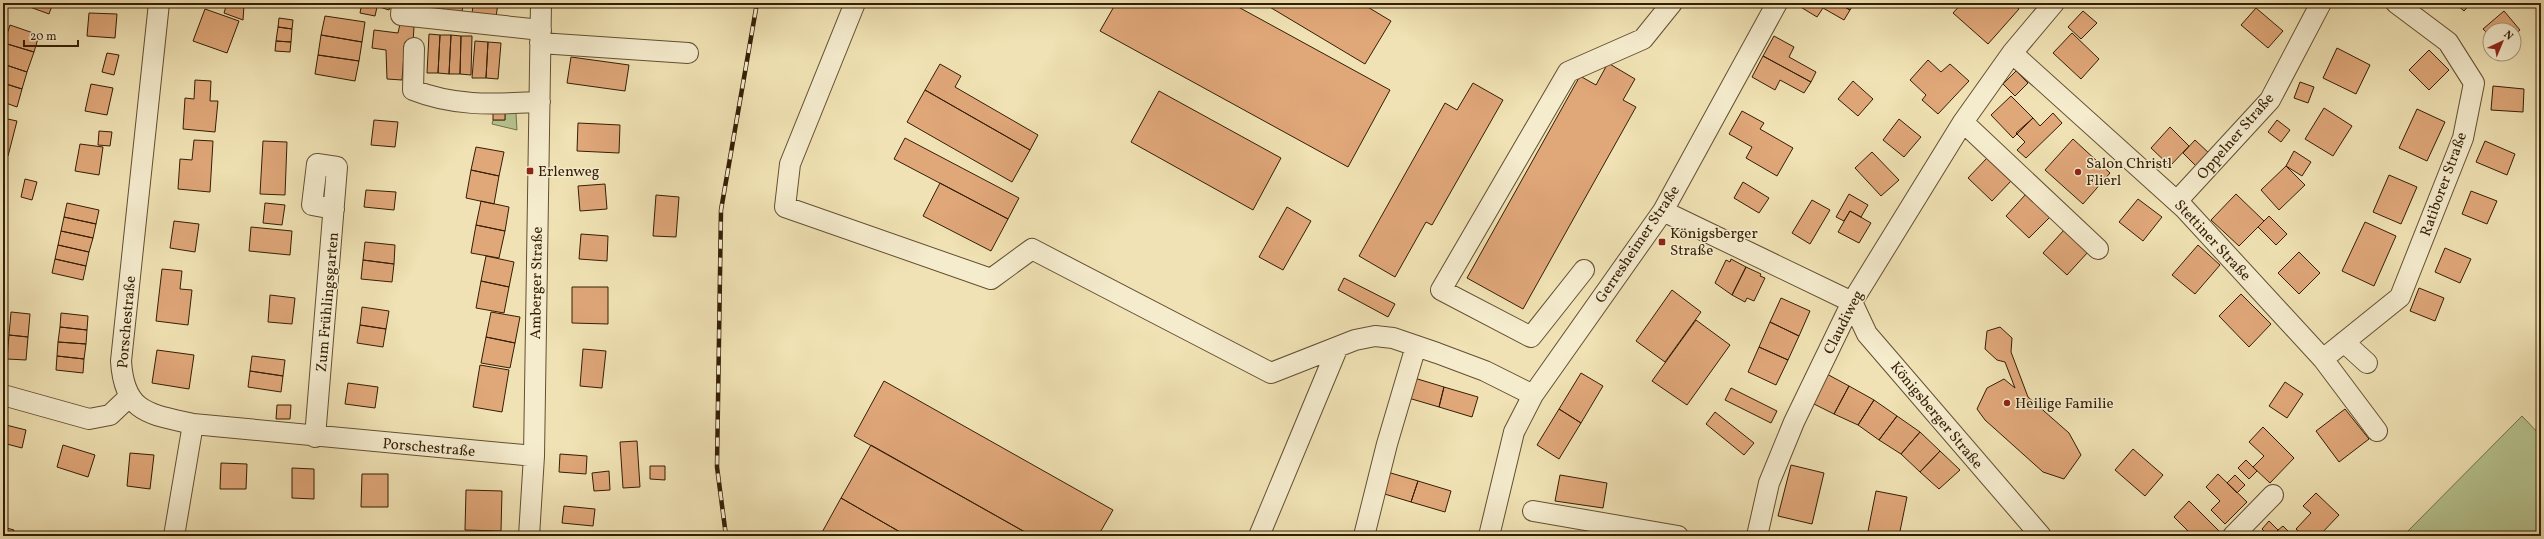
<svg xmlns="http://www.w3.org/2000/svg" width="2544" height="539" font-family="Vollkorn,serif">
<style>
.green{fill:#b6c490;stroke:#75714a}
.building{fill:#e0a779;stroke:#341e05}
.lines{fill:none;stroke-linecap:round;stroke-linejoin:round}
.minor-casing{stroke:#634f31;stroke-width:22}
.minor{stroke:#f5ecce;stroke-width:20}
.rail-casing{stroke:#341e05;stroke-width:4.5}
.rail{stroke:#f5ecce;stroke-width:3;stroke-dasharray:9;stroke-linecap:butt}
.poi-dot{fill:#8f2418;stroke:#f5ecce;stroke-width:1.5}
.labels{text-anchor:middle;stroke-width:3;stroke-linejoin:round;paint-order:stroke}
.street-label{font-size:15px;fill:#341e05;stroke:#f5ecce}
.poi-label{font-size:15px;fill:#341e05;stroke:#f5ecce;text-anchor:start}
</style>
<rect width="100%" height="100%" fill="#f0e2b4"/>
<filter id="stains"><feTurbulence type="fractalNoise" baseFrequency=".005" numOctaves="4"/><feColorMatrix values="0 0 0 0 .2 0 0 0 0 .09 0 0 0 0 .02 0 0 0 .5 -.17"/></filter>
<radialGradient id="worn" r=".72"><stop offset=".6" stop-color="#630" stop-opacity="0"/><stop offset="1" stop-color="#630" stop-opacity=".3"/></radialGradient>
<path class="green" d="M505,113H516L517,130L492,124L493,120H505Z
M2522,416L2541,436V536H2403Z"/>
<path class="building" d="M19,3H53L49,14Z
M227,3L244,5L243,20L224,13Z
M362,3L377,7L375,16L360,13Z
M367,3H392L389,10Z
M444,3H463L462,13L443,12Z
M473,3H498L496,17L472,15Z
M699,3H717L716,7Z
M1116,3H1231L1390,90L1348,167L1100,31Z
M1263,3H1361L1391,21L1365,64Z
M1794,3H1838L1850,10L1844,20L1823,8L1817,17Z
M1838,3H1854L1850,10Z
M1962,3H2012L2019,9L1988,44L1953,13Z
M2455,3H2471L2464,11Z
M2256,8L2283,31L2268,48L2241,25Z
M205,9L239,21L227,53L193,41Z
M2083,11L2097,23L2081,39L2068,27Z
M2504,11L2520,30L2514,35V30H2490V36L2483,29Z
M89,13L117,14L115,38L87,36Z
M325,16L365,22L362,42L321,35Z
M279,18L293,20L292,29L278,27Z
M400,24L414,27L413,42H405L402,80L387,79L386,50L372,48L374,30L398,33Z
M10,25L39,35L34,52L4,43Z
M278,27L292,29L291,42L276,41Z
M2072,33L2099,59L2081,79L2053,53Z
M429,34L440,35L438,73H427Z
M321,35L362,42L359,61L318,55Z
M440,35H451L449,74L438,73Z
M451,35L461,36L460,74H449Z
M461,36H472L471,75L460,74Z
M1774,36L1794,47L1789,57L1816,72L1811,82L1763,56Z
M276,41L291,42L290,52L275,51Z
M475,41L488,42L486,78H472Z
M488,42L501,43L498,79L486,78Z
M4,43L34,52L27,72L3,64Z
M2337,48L2370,65L2356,94L2323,78Z
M2429,50L2449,70L2429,90L2409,70Z
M107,53L119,55L114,75L102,72Z
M318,55L359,61L355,81L315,74Z
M1763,56L1811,82L1804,93L1780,80L1775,90L1752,77Z
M571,57L629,65L625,91L567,83Z
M1928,60L1941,72L1950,64L1969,81L1938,114L1922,100L1926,95L1910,80Z
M1608,63L1635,79L1623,100L1636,107L1523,309L1467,278L1580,76L1596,85Z
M3,64L27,72L22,89L3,83Z
M940,64L961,76L955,87L1038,135L1030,150L925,90Z
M2016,71L2028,83L2015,96L2003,84Z
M195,80L211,81L210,101H218L215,132L183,129L185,98L194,99Z
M1853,81L1873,99L1858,116L1838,99Z
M2300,82L2314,87L2308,103L2294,98Z
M3,83L22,89L17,107L3,102Z
M1473,83L1503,100L1432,225L1426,222L1395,277L1359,256L1445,103L1457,110Z
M91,84L113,88L107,115L85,111Z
M2493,86L2524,89L2523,112L2491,110Z
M925,90L1030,150L1012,182L907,122Z
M1159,91L1281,158L1253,210L1131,142Z
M2011,96L2033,118L2013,138L1991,115Z
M2324,108L2352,126L2333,156L2305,139Z
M2417,109L2445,122L2427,161L2399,148Z
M1742,111L1764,123L1760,129L1793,148L1777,176L1746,158L1752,147L1729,134Z
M493,113H505V120H493Z
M2053,113L2062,123L2026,158L2017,150L2025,142L2016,133L2033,118L2040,126Z
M3,118L17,121L8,156L3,155Z
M1899,119L1921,137L1904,157L1883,140Z
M374,120L398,122L395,147L371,145Z
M2277,120L2290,130L2281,142L2268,132Z
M578,123L620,125L619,153L577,151Z
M2170,127L2189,146L2170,166L2151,148Z
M99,131L112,132L110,146L98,145Z
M905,138L1019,198L1008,219L894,159Z
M2073,139L2110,173L2083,204L2045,170Z
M194,140L213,141L210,192L178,189L180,159L192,160Z
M2195,140L2210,154L2197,167L2183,153Z
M263,141L287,142L285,195L260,194Z
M2485,141L2515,154L2507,175L2476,162Z
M80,144L103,147L99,175L75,171Z
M476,147L504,152L499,176L471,170Z
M2294,151L2311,162L2302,176L2286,166Z
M1872,152L1899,180L1881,196L1855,168Z
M1987,158L2011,181L1992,201L1968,178Z
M2286,166L2305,185L2279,210L2261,190Z
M471,170L499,176L494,204L466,198Z
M3,173L6,174L3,187Z
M2389,175L2417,187L2401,224L2373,212Z
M25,179L37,182L32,200L21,197Z
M1743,182L1769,198L1759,213L1734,198Z
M940,183L1008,219L991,251L923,216Z
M605,184L607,209L580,211L578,186Z
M366,190L396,192L394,210L364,207Z
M2471,191L2497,201L2487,224L2462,214Z
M1849,194L1868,205L1861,217L1850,211L1844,221L1836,217Z
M2026,194L2050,217L2029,238L2006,216Z
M2236,194L2264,221L2239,246L2211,220Z
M656,195L679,197L676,237L653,236Z
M2138,199L2162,217L2143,241L2119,222Z
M1812,200L1830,210L1810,244L1792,233Z
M481,201L509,207L505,231L476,225Z
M67,203L99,210L96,224L64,217Z
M265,203L285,205L282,225L263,223Z
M1287,207L1311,221L1283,270L1259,257Z
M1850,211L1871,223L1859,243L1838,232Z
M2269,216L2287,234L2276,245L2258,227Z
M64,217L96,224L93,238L61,231Z
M174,221L199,224L195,252L170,248Z
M2365,222L2396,236L2374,286L2342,271Z
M476,225L505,231L499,258L471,253Z
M251,227L292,231L290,255L249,251Z
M2064,230L2088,252L2067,275L2043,253Z
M61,231L93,238L89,252L58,245Z
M581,234L608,236L607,261L579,259Z
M365,242L395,245L394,264L363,260Z
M58,245L89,252L86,266L55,259Z
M2198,245L2220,265L2195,294L2172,275Z
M2445,248L2471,259L2460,283L2435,272Z
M2299,252L2320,273L2299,294L2278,273Z
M486,256L514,262L509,287L481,281Z
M55,259L86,266L83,280L52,273Z
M1731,259L1746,267L1732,295L1715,283L1726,260L1730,262Z
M363,260L394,264L392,282L361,279Z
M1746,267L1761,274L1760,276L1765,278L1754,301L1747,298L1745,302L1732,295Z
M162,269L182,271L180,289L192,290L188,325L156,321Z
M1344,278L1395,304L1388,317L1338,290Z
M481,281L509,287L504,313L476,308Z
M572,287H608V324L572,323Z
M2419,288L2444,298L2435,321L2410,311Z
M1672,290L1701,312L1665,362L1636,341Z
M2241,294L2271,324L2249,347L2219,316Z
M270,295L295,298L292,324L268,322Z
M1781,298L1810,311L1799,336L1770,322Z
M362,307L389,311L386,329L360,325Z
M11,312L30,314L28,337L9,335Z
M491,312L520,317L515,343L486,337Z
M61,313L88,316L87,330L60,327Z
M1696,320L1730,345L1687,405L1652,381Z
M1770,322L1799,336L1788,360L1759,347Z
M360,325L386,329L383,347L357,343Z
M60,327L87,330L86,344L58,342Z
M2000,327L2012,338L2011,352L2028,397L2069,433L2081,455L2064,479L2043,472L1985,420L1977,409L1987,388L2004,379L2015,388L2005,362L1997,360L1985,349L1987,331Z
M9,335L28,337L26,360L7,359Z
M486,337L515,343L510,368L481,363Z
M58,342L86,344L84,359L57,356Z
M1759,347L1788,360L1776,385L1748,372Z
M583,349L606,351L602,388L580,386Z
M157,350L194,355L189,389L152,383Z
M57,356L84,359L83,373L56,370Z
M252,356L285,360L283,376L250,371Z
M480,365L509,370L502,412L473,407Z
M250,371L283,376L281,392L248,387Z
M1581,373L1603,386L1581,423L1559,409Z
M1825,373L1849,386L1834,414L1810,402Z
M1411,377L1444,387L1439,407L1405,397Z
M884,381L1113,510L1098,536H1032L854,436Z
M2285,382L2303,394L2287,418L2269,406Z
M348,383L378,387L375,408L345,404Z
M1849,386L1874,400L1858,425L1834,414Z
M1444,387L1478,397L1472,417L1439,407Z
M1731,388L1777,411L1771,423L1725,400Z
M1874,400L1897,416L1879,440L1858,425Z
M277,405H291L290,419H276Z
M1559,409L1581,423L1559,459L1537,445Z
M2345,409L2369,439L2339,462L2316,431Z
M1715,412L1754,443L1744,455L1706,424Z
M1897,416L1920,432L1901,454L1879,440Z
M6,425L26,430L22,448L3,443Z
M2263,427L2294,458L2270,483L2253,467L2264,456L2249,442Z
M1920,432L1940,451L1920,472L1901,454Z
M637,441L640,487L623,488L620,442Z
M63,445L95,455L88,477L57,467Z
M871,445L1032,536H907L841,498Z
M2133,449L2163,475L2145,496L2115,470Z
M1940,451L1960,470L1939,489L1920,472Z
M130,453L154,455L150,489L127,486Z
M560,454L587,456L586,474L559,472Z
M2246,460L2257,471L2249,479L2238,468Z
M221,463L247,464L246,489H220Z
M1791,465L1824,473L1812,524L1778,516Z
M650,466H665V480L650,479Z
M292,468L314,469V499L292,498Z
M609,471L610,490L594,491L592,473Z
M1384,471L1418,481L1411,502L1378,492Z
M362,474H388V507H361Z
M2218,474L2247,502L2225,524L2211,510L2220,501L2206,487Z
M1560,475L1607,483L1603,508L1555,501Z
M2235,475L2245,485L2237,493L2227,483Z
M1418,481L1451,491L1445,512L1411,502Z
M466,490L502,491L501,531L465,530Z
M1876,491L1907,497L1899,536H1867Z
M2316,493L2339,515L2319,536H2304L2296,529L2311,513L2303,506Z
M841,498L907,536H820Z
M2189,501L2221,533L2218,536H2186L2190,533L2174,517Z
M564,506L595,509L593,526L562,523Z
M2269,521L2278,530L2273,536H2269L2262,529Z
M2283,526L2293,536H2273L2278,530Z
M3,527L14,530L13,536H3Z"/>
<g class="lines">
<defs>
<path id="minor" d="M159,3L121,361C124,413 149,414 193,424L534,456
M402,3L401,15L541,30
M855,3L790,164L785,207L991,279L1032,249L1271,373L1355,340L1375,336L1393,338L1437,353L1485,371L1533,395
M540,43L688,53
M414,48L413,90C456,107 495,104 540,102
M2012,53L2184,208L2323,359L2377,431
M1963,122L2098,249
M2177,201L2270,100L2321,3
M1663,211L1852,302L1867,334L2041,536
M1584,270L1531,337L1441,290L1568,72L1643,39L1672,3
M2344,342L2367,363
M2323,359L2400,297L2463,138L2474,83L2448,42L2396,3
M3,395L89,419L110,415L130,396
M315,437L337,167L317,164L312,205L334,209
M1533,511L1678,536
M174,536L193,424
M529,536L534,456L541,3
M1259,536L1337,349
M1364,536L1387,444L1416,346
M1489,536L1514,432L1533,395L1663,211L1777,3
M1757,536L1769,483L1794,422L1852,302L1963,122L2012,53L2054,3
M2233,536L2273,495"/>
</defs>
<use href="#minor" class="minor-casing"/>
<use href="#minor" class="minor"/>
<defs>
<path id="rail" d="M726,536L717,467L721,210L757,3"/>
</defs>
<use href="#rail" class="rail-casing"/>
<use href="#rail" class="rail"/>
</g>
<g class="poi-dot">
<rect x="526" y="167" width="8" height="8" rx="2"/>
<circle cx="2078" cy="172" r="4"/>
<rect x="1658" y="238" width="8" height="8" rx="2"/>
<circle cx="2007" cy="403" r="4"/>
</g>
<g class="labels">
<g class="street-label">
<text transform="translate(2235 136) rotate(-49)" y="5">Oppelner Straße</text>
<text transform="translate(2443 184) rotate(-70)" y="5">Ratiborer Straße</text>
<text transform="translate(2213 240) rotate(47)" y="5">Stettiner Straße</text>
<text transform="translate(1637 244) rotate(-56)" y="5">Gerresheimer Straße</text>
<text transform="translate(536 283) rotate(-89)" y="5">Amberger Straße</text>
<text transform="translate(327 302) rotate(-85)" y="5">Zum Frühlingsgarten</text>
<text transform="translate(126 322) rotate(-85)" y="5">Porschestraße</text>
<text transform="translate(1843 322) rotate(-63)" y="5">Claudiweg</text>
<text transform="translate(1937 415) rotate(50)" y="5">Königsberger Straße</text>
<text transform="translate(429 447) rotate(5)" y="5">Porschestraße</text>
</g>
<g class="poi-label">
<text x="2086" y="168">Salon Christl<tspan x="2086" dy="17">Flierl</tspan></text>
<text x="538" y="176">Erlenweg</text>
<text x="1670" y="238">Königsberger<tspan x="1670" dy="17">Straße</tspan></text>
<text x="2015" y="408">Heilige Familie</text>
</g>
</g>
<rect width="2544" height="539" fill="none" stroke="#f0e2b4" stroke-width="16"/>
<rect x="4" y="4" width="2536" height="531" fill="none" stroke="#341e05" stroke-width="2"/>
<rect x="8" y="8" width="2528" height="523" fill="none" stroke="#341e05"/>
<g transform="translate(2502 42) rotate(44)"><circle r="19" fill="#f5ecce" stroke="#a89a7e"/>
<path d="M0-3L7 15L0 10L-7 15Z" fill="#8f2418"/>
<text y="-6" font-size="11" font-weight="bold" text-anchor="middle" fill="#341e05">N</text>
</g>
<path d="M24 40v6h54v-6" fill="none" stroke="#341e05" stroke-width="2"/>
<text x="30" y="40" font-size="12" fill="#341e05" stroke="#f5ecce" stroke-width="3" paint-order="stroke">20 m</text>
<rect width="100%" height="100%" filter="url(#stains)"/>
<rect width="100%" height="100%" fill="url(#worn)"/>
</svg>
